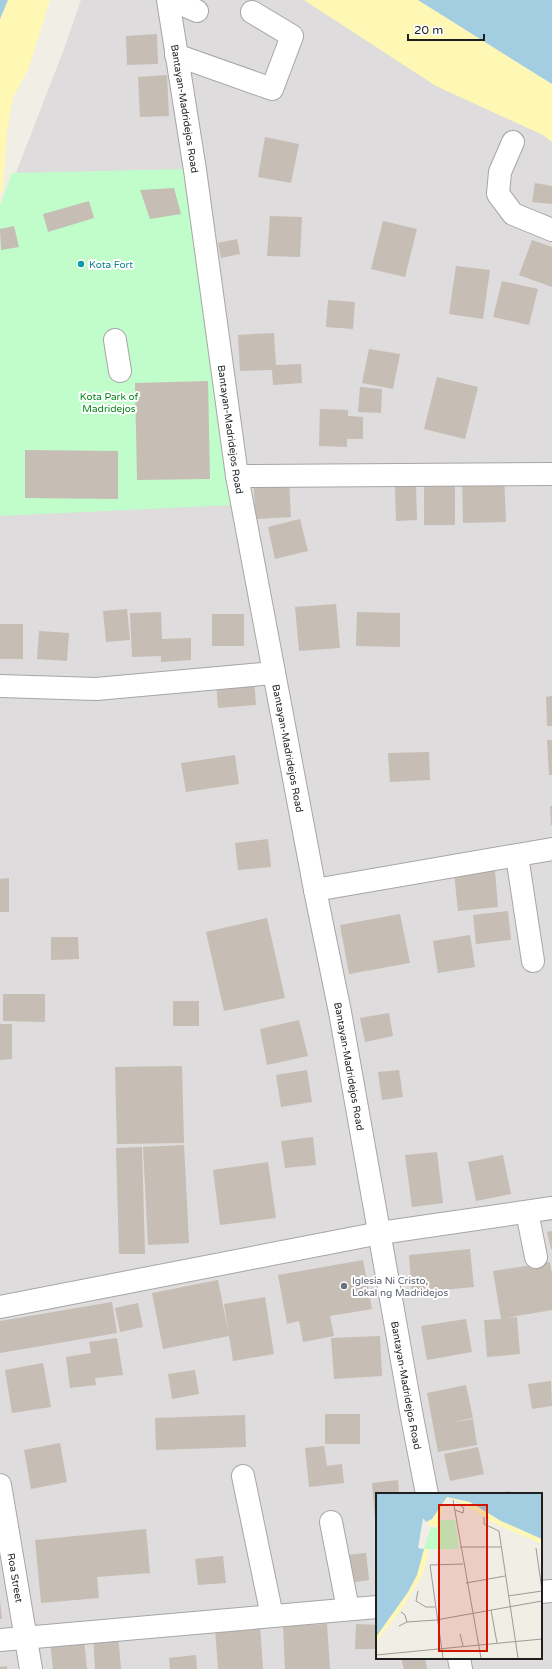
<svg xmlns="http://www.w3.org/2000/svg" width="552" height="1669" font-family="'Varela Round',sans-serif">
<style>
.residential{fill:#dedcdc;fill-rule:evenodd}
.sand{fill:#fff8b5}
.park{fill:#c0fdcb}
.water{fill:#a3cde1}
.building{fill:#c6bdb4}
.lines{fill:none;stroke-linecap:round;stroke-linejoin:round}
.minor-casing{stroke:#a6a6a6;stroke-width:24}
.minor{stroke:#fff;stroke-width:22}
.culture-dot{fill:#0f9aa8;stroke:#fff;stroke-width:1.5}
.worship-dot{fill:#6b7280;stroke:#fff;stroke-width:1.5}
.labels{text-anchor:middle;stroke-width:4;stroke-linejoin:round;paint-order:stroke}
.street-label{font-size:10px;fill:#1f1f1f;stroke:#fff}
.culture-label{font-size:10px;fill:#0d838f;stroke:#fff;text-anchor:start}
.park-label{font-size:10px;fill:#04871c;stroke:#fff}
.worship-label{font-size:10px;fill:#5b616d;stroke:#fff;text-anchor:start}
.inset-road{fill:none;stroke:#9d9b96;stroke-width:1}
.view{fill:#cf1600;fill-opacity:0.15;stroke:#cf1600;stroke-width:2}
.inset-edge{fill:none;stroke:#1f1f1f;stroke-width:2}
</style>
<rect width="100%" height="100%" fill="#f1eee5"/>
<path class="residential" d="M81,0H332L552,125V1669H0V214L64,49ZM377,1494H541V1658H377Z"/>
<path class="sand" d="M8,0H50L28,70L13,97L7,133L3,189L0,196V19Z
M304,0H418L552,84V142L543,135L436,86Z"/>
<path class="park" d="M187,169L232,505L0,516V205L12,173Z"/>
<path class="water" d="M0,0H8L0,19Z
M418,0H552V84Z"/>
<path class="building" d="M157,34L158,64L127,65L126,36Z
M167,75L169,116L140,117L138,77Z
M265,137L299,144L291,183L258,177Z
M535,183L552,186V204L532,202Z
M174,188L181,214L150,219L140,190Z
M89,201L94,218L48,232L43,214Z
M270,216L302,217L300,257L267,256Z
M383,221L417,229L405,277L371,269Z
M14,226L19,247L1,250L0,229Z
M237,239L240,254L221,258L218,243Z
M532,240L552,247V287L519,275Z
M456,266L490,270L483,319L449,314Z
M502,281L538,289L529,325L493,317Z
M328,300L355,302L353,329L326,327Z
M274,333L276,365L301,364L302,383L273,385L272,370L240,371L238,335Z
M369,349L400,354L393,389L362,383Z
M437,377L478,387L465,439L424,429Z
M208,381L210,479L137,480L135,383Z
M360,387L382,389L381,413L358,412Z
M320,409L348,410V416L363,417V439H347V447L319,446Z
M25,450L118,451V499L25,498Z
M504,475L506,522L463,523L462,476Z
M289,479L291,517L256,519L253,482Z
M424,481H455V525H424Z
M416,486L417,520L396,521L395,487Z
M300,519L308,551L275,559L268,527Z
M336,604L340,648L299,651L295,607Z
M127,609L130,640L106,642L103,611Z
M161,612L162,639L191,638V660L161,662V656L132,657L130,613Z
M357,612L400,613V647L356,646Z
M212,614H244V646H212Z
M0,624H23V659H0Z
M39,631L69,633L67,661L37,659Z
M254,679L256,705L218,708L216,682Z
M552,696V726H547L546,697Z
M547,740H552V775H549Z
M429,752L430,780L390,782L388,753Z
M235,755L239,784L186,792L181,763Z
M550,806H552V825H551Z
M268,839L271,867L238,870L235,843Z
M495,870L498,907L458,911L454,873Z
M9,878V912H0V879Z
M508,911L511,940L476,944L473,915Z
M400,914L410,963L349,974L340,925Z
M267,918L285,998L224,1011L206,932Z
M470,935L475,967L438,973L433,941Z
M51,937H78L79,959L51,960Z
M3,994H45V1022L3,1021Z
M173,1001H199V1026H173Z
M389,1013L393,1036L365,1042L360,1018Z
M299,1020L308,1056L267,1065L260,1029Z
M0,1024H12V1059L0,1060Z
M182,1066L184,1143L117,1144L115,1067Z
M307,1070L312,1102L281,1107L276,1075Z
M399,1070L403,1097L382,1100L378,1072Z
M313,1137L316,1165L285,1168L281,1141Z
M184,1145L189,1243L148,1245L143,1147Z
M142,1147L145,1254H119L116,1148Z
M437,1152L443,1203L412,1207L405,1155Z
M503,1155L511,1194L476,1201L468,1162Z
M268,1162L276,1218L220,1225L213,1170Z
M552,1231V1249H551L547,1232Z
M470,1249L474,1287L412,1293L409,1255Z
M363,1260L372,1309L330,1316L334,1336L303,1342L299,1321L287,1324L278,1275Z
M550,1262L552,1274V1310L505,1318L517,1317L520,1354L487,1357L484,1320L501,1319L493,1271Z
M218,1280L229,1336L163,1349L152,1293Z
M265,1297L274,1354L233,1361L224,1304Z
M112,1302L117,1333L0,1353V1321Z
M138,1303L143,1327L120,1332L115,1308Z
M466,1319L472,1352L427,1360L421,1326Z
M380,1336L382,1376L334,1379L331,1338Z
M117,1338L123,1375L95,1378L96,1385L70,1388L66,1357L91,1353L89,1342Z
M43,1363L51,1407L12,1413L5,1370Z
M195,1370L199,1394L172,1399L168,1374Z
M551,1381L552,1406L532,1409L528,1384Z
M466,1385L473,1418L448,1423L473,1419L477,1445L438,1452L427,1393Z
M325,1414H360V1444H325Z
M245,1415L246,1447L156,1450L155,1418Z
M60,1443L67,1482L31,1489L24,1450Z
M324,1446L327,1466L342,1464L344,1483L309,1487L305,1448Z
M478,1447L484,1474L450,1481L444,1454Z
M398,1480L399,1494H377V1518H375L372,1483Z
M509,1491L510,1494H500V1493Z
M146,1529L150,1573L97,1577L99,1598L41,1603L35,1540Z
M366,1553L369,1580L349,1583L346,1555Z
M223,1556L226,1583L198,1585L195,1559Z
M0,1601L2,1619H0Z
M260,1624L263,1669H218L215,1628Z
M327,1624L330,1669H285L283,1626Z
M356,1624L377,1625V1649H355Z
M118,1634L121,1669H95L93,1636Z
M84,1638L87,1669H53L50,1641Z
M196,1655L197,1669H170L169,1658Z
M401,1658H425L427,1669H404Z
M7,1666V1669H0V1667Z"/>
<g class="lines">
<defs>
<g id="minor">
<path id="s1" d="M168,0L195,170L237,476L315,890L340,1012L412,1417L427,1494"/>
<path d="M172,0L197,11"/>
<path d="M176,55L272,89L292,36L252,12"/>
<path d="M513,142L500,172L498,194L513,214L552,230"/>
<path d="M115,340L120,371"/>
<path d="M237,476L552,474"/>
<path d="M0,686L96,689L274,673"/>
<path d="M517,856L533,961"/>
<path d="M315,890L552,849"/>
<path d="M527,1212L536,1257"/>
<path d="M0,1307L380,1233L552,1208"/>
<path d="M243,1476L272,1616"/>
<path id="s2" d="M0,1485L31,1669"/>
<path d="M331,1522L348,1609"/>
<path d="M541,1592L552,1591"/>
<path d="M0,1640L377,1607"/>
<path d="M459,1658L461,1669"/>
</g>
</defs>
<use href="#minor" class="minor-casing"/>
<use href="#minor" class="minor"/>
</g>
<circle class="culture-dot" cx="81" cy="264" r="4"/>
<circle class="worship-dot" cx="344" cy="1286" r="4"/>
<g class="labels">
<g class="street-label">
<text dy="4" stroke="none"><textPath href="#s1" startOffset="110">Bantayan-Madridejos Road</textPath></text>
<text dy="4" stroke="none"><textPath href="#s1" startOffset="434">Bantayan-Madridejos Road</textPath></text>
<text dy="4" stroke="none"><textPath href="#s1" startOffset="758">Bantayan-Madridejos Road</textPath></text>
<text dy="4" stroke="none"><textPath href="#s1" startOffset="1082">Bantayan-Madridejos Road</textPath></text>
<text dy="4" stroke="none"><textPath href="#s1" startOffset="1406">Bantayan-Madridejos Road</textPath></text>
<text dy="4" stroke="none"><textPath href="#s2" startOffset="94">Roa Street</textPath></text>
</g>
<g class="culture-label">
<text x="89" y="268">Kota Fort</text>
</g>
<g class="park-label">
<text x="109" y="400">Kota Park of<tspan x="109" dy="12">Madridejos</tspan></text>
</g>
<g class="worship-label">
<text x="352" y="1284">Iglesia Ni Cristo,<tspan x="352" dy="12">Lokal ng Madridejos</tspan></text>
</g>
</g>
<g transform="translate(376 1493)">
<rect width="166" height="166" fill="#f1eee5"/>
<path d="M71,4L94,9L125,28L166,46V51L118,30L83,8L72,5L69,8L61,34L52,32V28L56,26L64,11ZM48,56H52V64L46,83L24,118L0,149V144L32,99Z" fill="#fff8b5"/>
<path d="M64,27H79L83,56H48L55,34L61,35Z" fill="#c0fdcb"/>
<path d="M0,1H166V46L125,28L94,9L71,4L56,26L50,29L47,25L42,55L48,56L41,82L32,99L0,144Z" fill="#a3cde1"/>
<path class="inset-road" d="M77,7L105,165M79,17L87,20L88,15L85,13M108,24V31L123,38L142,165M84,54H125M160,55L166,97M90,90L129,83M42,98L40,108L50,114H59M132,103L166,98M115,117L121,150M25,119L29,122L31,129M23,133L31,129L60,127L166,108M84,141L87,153M0,162L166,146M67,165L54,72L87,71"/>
<path class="view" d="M63,12H111V158H63Z"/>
<rect width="166" height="166" class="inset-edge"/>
</g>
<path d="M408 34v6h76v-6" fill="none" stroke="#1f1f1f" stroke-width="2"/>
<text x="414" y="34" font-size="12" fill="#1f1f1f" stroke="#ffffff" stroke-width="3" paint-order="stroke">20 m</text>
</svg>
